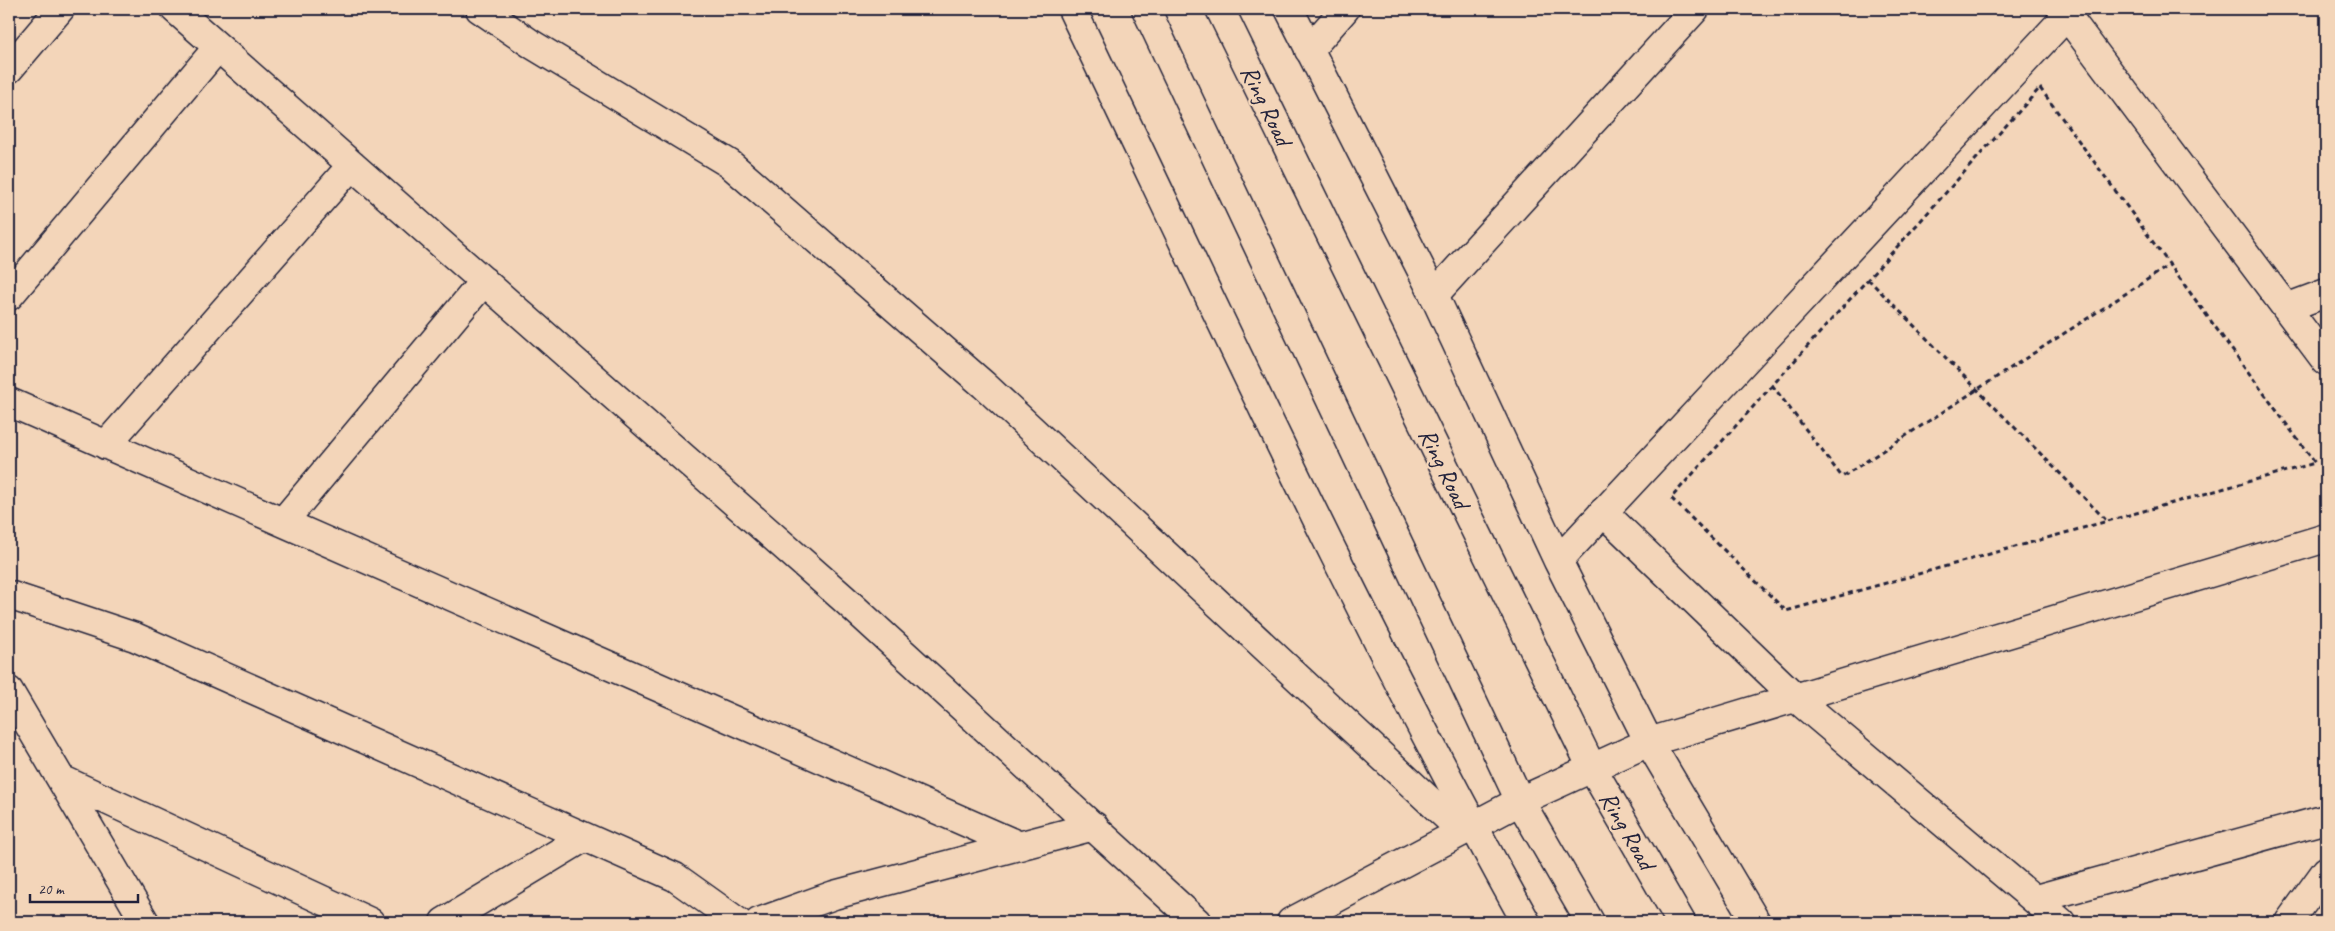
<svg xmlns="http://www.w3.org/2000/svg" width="2335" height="931" font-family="Caveat,sans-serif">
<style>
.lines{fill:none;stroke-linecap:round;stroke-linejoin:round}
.street-casing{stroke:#22223b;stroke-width:31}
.secondary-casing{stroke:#22223b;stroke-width:31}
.highway-casing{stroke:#22223b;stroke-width:31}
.path{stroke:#22223b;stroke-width:3;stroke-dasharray:5 4;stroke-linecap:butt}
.street{stroke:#f3d5b9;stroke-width:28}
.secondary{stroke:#f3d5b9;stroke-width:28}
.highway{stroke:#f3d5b9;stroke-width:28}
.labels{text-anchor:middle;stroke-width:4.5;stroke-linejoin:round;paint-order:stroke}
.street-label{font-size:25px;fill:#22223b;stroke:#f3d5b9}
</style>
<rect width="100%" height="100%" fill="#f3d5b9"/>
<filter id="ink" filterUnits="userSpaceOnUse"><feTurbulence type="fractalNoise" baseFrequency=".02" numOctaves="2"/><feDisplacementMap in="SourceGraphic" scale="10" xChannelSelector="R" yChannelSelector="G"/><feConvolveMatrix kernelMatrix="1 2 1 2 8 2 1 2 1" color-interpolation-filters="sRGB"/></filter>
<g filter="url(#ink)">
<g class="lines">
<defs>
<path id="street" d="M175,9L843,598L1197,922
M480,9L533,45L730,164L984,385L1462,831
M2062,9L2326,361
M1309,50L1345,9
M9,69L60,9
M1434,295L1695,9
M9,296L218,47
M2286,308L2326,293
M9,402L1020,846
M106,445L352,165
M1603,512L1797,699L2061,922
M283,522L484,281
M9,595L135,637L675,877L738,922
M9,691L145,922
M61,779L370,922
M2036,899L2326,819
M444,922L585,837
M759,922L834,895L1094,826
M2289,922L2326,871"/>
<path id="secondary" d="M1072,9C1219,315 1361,625 1526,922
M1289,9L1434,295L1558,561L1649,742L1756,922
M1558,561L2073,9
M1291,922L1520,801L1649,742L2326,538"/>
<path id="highway" d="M1146,9L1520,801L1590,922
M1220,9L1592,768L1681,922"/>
</defs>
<use href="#street" class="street-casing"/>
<use href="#secondary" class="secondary-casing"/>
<use href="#highway" class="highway-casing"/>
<path class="path" d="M2040,88L2315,463L1786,611L1671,498Z
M1868,279L2107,521
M1772,385L1842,477L2170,265"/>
<use href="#street" class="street"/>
<use href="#secondary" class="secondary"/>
<use href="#highway" class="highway"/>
</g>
</g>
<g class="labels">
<g class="street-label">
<text transform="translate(1267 105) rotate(64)" y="9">Ring Road</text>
<text transform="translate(1445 468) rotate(64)" y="9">Ring Road</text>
<text transform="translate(1628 830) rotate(60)" y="9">Ring Road</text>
</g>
</g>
<rect width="2335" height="931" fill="none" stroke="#f3d5b9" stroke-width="30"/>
<rect x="15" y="15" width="2305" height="901" fill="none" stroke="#22223b" stroke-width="2" filter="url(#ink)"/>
<path d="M30 894v8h108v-8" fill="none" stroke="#22223b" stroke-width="2.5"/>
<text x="38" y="894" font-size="15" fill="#22223b" stroke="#f3d5b9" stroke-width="4" paint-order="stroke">20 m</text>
</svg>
